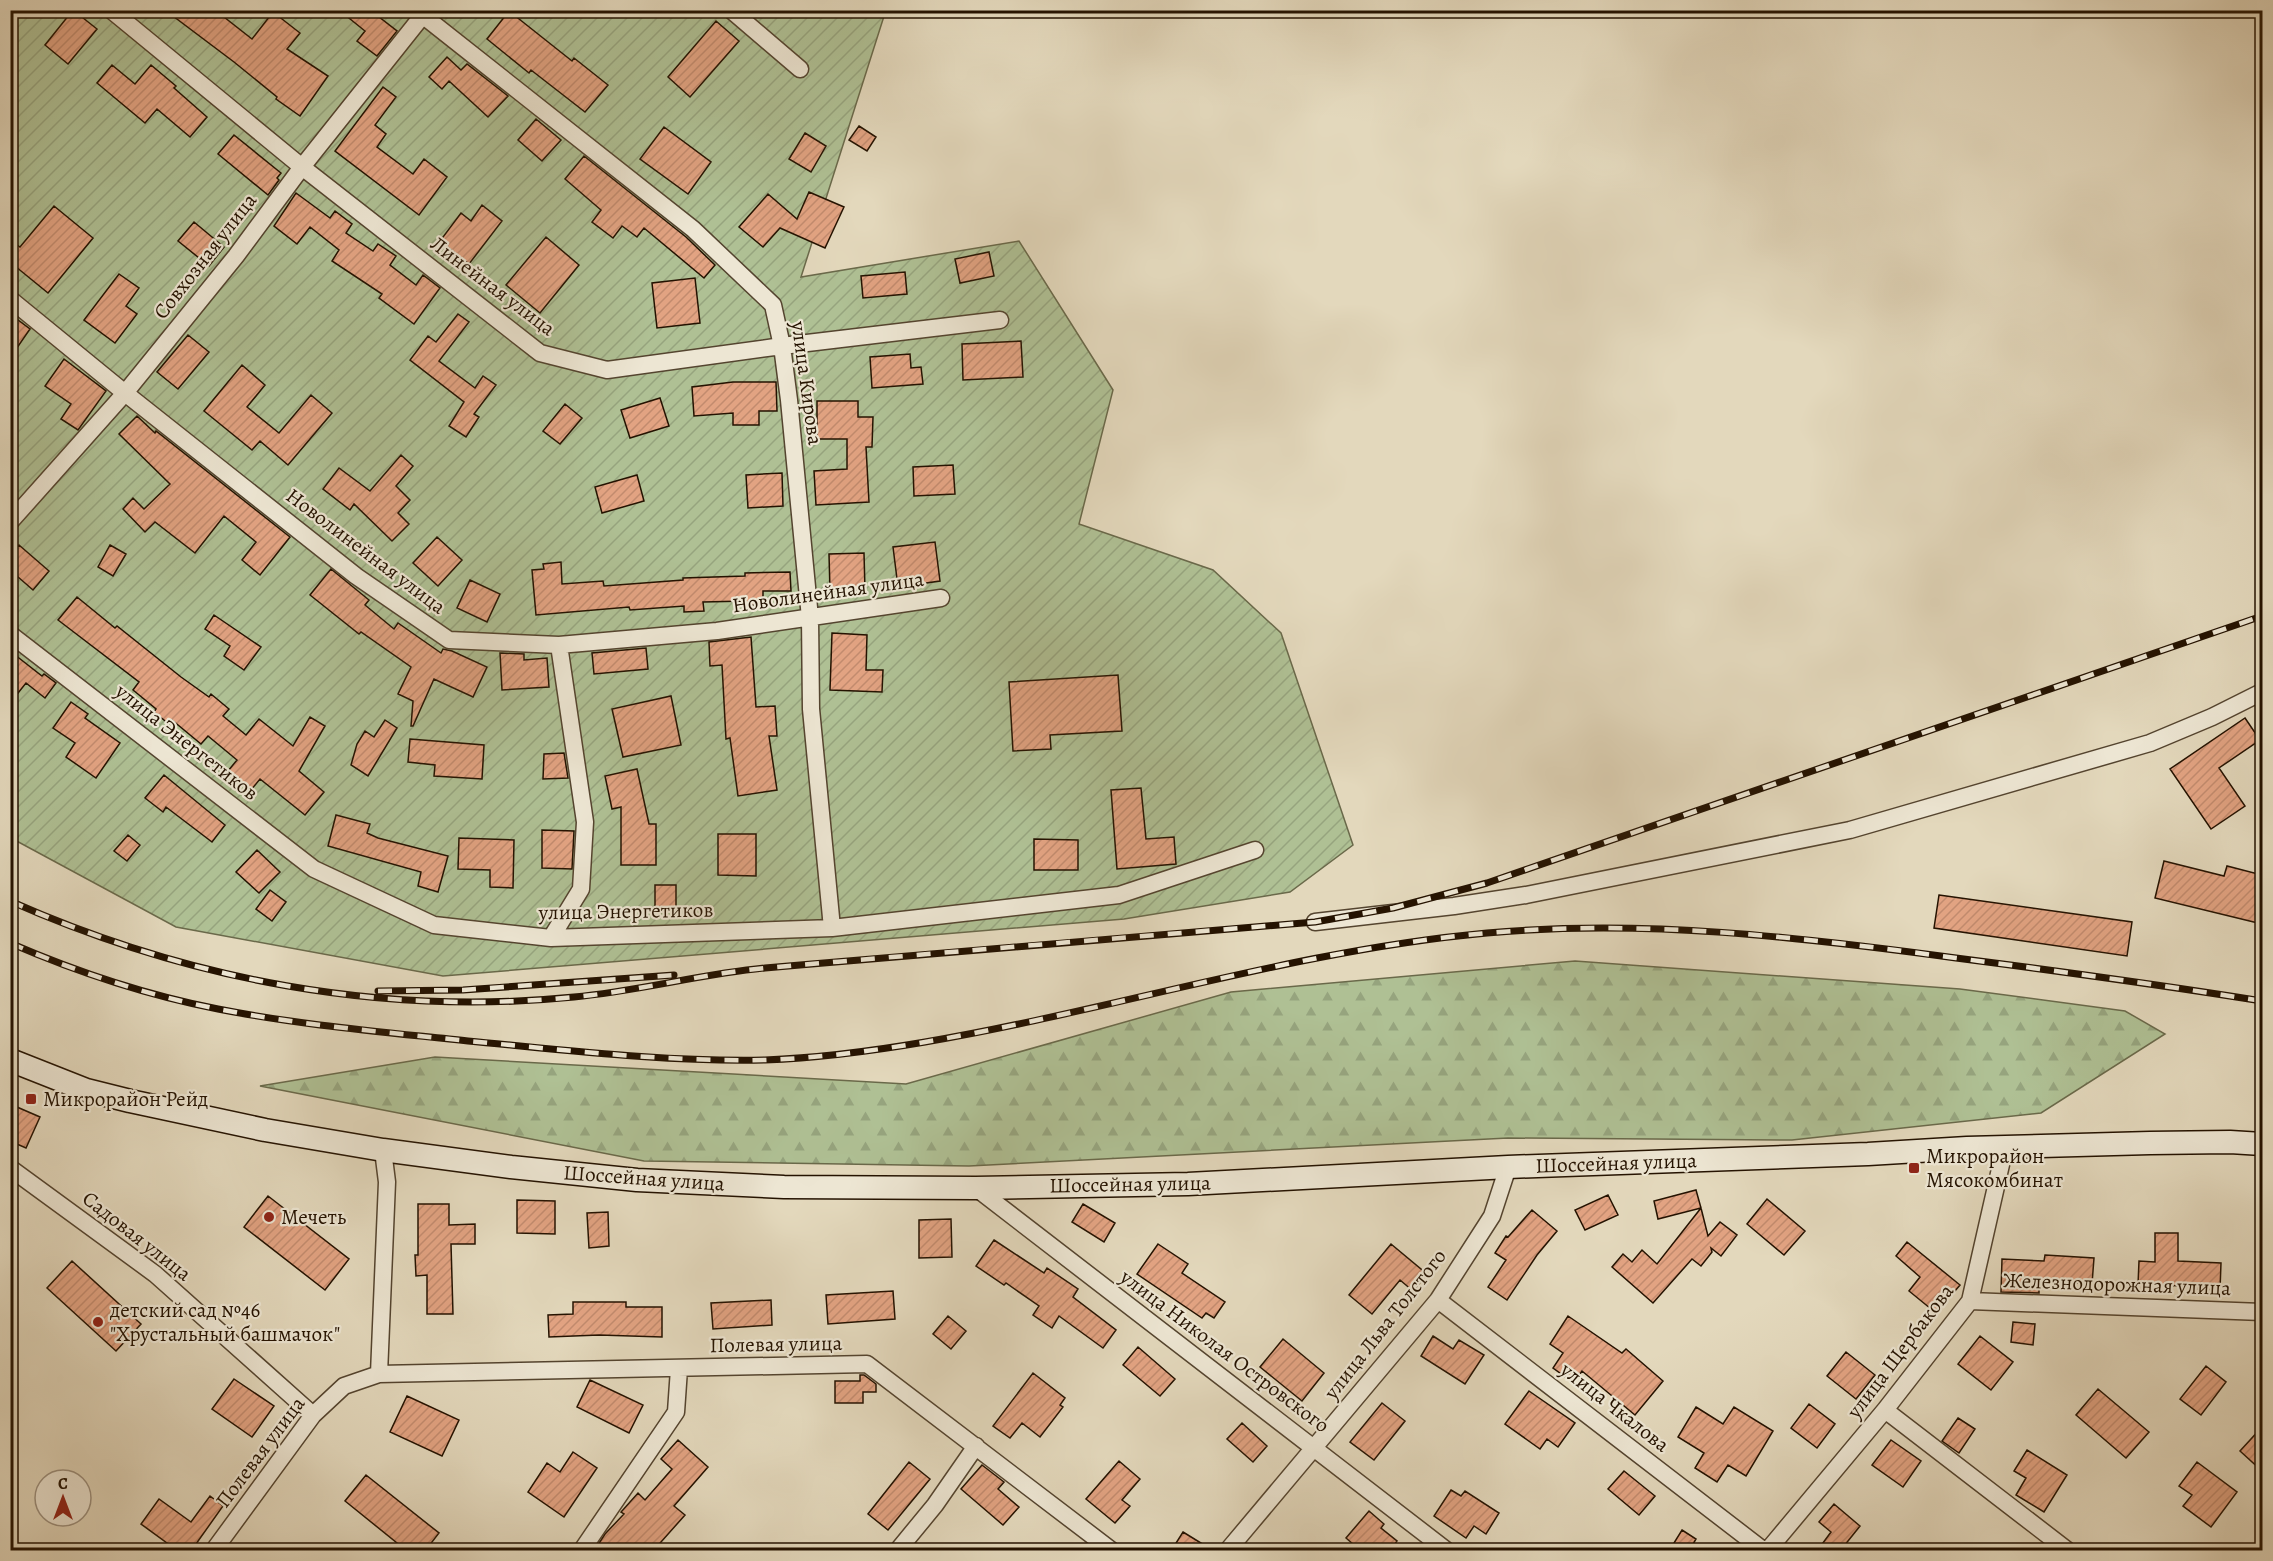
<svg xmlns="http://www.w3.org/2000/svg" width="2273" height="1561" font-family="Alegreya,serif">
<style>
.forest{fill:url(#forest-firs);stroke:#6a694a;stroke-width:1.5}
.garden{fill:url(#garden-furrows);stroke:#6a694a;stroke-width:1.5}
.building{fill:url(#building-hatch);stroke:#241200;stroke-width:1.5}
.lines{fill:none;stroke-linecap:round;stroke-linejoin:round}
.minor-casing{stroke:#54442f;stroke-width:19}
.secondary-casing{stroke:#241200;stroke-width:25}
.minor{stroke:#ede6d3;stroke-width:16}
.secondary{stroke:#ede6d3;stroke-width:22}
.rail-casing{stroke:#241200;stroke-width:7}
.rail{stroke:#ede6d3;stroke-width:4.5;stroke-dasharray:14;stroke-linecap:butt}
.poi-dot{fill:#8f2418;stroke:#ede6d3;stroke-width:2}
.labels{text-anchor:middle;stroke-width:4.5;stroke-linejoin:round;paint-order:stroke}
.street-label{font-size:21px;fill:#241200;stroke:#ede6d3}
.poi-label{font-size:21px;fill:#241200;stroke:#ede6d3;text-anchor:start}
</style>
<defs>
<pattern id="forest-firs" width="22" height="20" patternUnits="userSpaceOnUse" patternTransform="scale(1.5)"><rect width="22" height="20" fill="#afc094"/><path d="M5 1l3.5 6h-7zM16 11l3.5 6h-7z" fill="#96a47e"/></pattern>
<pattern id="garden-furrows" width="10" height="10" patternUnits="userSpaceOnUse" patternTransform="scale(1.5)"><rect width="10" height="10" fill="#afc094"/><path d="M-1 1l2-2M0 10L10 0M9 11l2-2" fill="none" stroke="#96a47e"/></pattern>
<pattern id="building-hatch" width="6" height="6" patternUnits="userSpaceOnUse" patternTransform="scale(1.5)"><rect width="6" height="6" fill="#e2a382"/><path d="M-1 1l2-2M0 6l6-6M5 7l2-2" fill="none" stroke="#c28b6e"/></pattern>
</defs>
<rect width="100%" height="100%" fill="#e3d8bc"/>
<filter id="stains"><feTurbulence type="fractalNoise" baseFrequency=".00333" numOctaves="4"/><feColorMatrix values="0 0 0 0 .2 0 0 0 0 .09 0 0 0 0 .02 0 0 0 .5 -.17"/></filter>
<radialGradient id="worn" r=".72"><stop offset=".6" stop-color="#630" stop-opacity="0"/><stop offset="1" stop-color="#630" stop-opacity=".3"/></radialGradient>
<path class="forest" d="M1575,961L1960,989L2125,1011L2165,1034L2041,1113L1792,1140L1508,1138L969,1166L644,1161L260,1086L435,1057L906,1084L1231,992Z"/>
<path class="garden" d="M10,11H889L885,13L801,277L1019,241L1113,390L1079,524L1213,570L1281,633L1353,845L1290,892L1124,919L443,976L176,927L11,838Z"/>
<path class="building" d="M73,10L97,29L68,64L45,45Z
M165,10H215L252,39L273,12L300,33L287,49L328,76L300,116L276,99L277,97L234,62Z
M339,10H370L397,31L377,56L357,41L365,31Z
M509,11L572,61L574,58L608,85L585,112L531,70L529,73L487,39Z
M716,21L739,41L690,97L668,77Z
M447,57L461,70L467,64L508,96L488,117L449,81L442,89L429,77Z
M112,65L135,84L151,65L176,86L174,88L207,117L190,137L157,109L145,123L97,83Z
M383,87L396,97L375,125L386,134L377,147L413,174L424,159L447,177L419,215L335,151Z
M536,119L561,140L542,161L518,140Z
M859,126L876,137L867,151L849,140Z
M664,127L711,162L688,194L640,159Z
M805,133L826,146L811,172L789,159Z
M234,135L281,173L277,178L279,180L268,195L218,154Z
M584,156L686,237L715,265L704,278L644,228L637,237L622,226L613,238L592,222L601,210L565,179Z
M809,192L844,207L825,248L780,228L763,247L739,227L768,194L797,219Z
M296,193L330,218L335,211L352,224L346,233L373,251L378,244L396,256L390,265L416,285L423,275L440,288L414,324L379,298L382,294L332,261L339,250L310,227L297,244L274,226Z
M482,205L502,221L469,264L440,241L461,213L471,221Z
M54,206L93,238L48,293L10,262V240L20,247Z
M194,222L224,247L209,266L178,241Z
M546,237L579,265L540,313L506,285Z
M989,252L994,276L960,283L955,259Z
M905,272L907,294L863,298L861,276Z
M119,274L139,288L126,306L137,314L115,343L84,320Z
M695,278L700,323L657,328L652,283Z
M10,314L30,329L10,358Z
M458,314L469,322L439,361L475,388L483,376L496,385L474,414L479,417L466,437L449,426L464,402L410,360L428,336L436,342Z
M188,335L209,352L178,389L157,372Z
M1021,341L1023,377L963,380L962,344Z
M910,354L911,368L921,367L923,384L872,388L870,357Z
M64,359L106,391L78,430L61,419L71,404L45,386Z
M242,365L265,385L247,407L279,433L311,395L332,413L288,465L260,441L252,450L204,411Z
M733,382H776L777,411H759V425H733V413L694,416L692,387Z
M660,398L669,426L630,438L621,410Z
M817,401H858V417H873L872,447H866L869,502L816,505L814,471L847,469V439H817Z
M565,404L582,418L560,444L543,431Z
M137,416L155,433L156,431L290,537L260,575L242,560L256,542L224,516L195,553L155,522L145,532L123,509L133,498L144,509L170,484L119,434Z
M401,455L413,466L396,486L410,500L398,513L409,524L392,541L354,504L350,510L323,489L339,468L370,491Z
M953,465L955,494L914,496L913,467Z
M782,473L783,506L748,508L746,475Z
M637,475L644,501L602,513L595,487Z
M437,537L462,560L438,586L413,563Z
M935,542L940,581L898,587L893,547Z
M19,545L49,571L33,590L10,570V555Z
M110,545L126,554L113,576L98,567Z
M864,553L865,590L830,591L829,554Z
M561,562L562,584L603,581L604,586L683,580V578L745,576V573L790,572L791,591H763V605H746V601L703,602L704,611L684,612V606L630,610L629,607L536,615L532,570L544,569L543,564Z
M331,569L369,600L365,605L394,629L398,623L441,653L443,649L452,651L487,667L473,697L434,679L413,726H411L413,701L398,694L411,667L361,632L359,634L310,595Z
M470,580L500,594L487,622L457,608Z
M77,597L115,628L117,626L181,677L209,697L211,694L229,709L223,716L246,735L259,719L293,746L310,717L325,726L299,771L324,792L305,815L260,779L251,790L228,771L237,760L208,736L201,744L172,720L169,724L154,712L156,709L133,690L139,682L58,620Z
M214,615L261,647L244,670L224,656L230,646L205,629Z
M832,633L867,635L866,670H883L882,692L830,690Z
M751,637L756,707L775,706L777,736H769L777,790L738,796L730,738L726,739L722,665L710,666L709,642Z
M646,648L648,669L594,674L592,653Z
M10,651L42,676L44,674L56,683L45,698L26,683L10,703Z
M500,653L524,654V660L547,658L549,687L502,690Z
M1118,675L1122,731L1050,735L1051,749L1013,751L1009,682Z
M671,696L681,745L623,757L612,709Z
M71,702L88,714L85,718L120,743L96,778L66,757L75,743L53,728Z
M2245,718L2260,740L2219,768L2245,806L2211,829L2170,769Z
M385,720L397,728L368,776L351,765L357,744L365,731L374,737Z
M410,739L484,745L482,779L434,776L435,765L408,762Z
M564,753L568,778L543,779L544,754Z
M637,769L649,824H656V865H621V807L612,809L605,776Z
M164,775L225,825L212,842L166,807L163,812L145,798Z
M1141,788L1146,839L1174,837L1176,864L1117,869L1111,790Z
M336,815L370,824L367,833L378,838L448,856L438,892L418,886L421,872L328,846Z
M542,830L574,831L572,869L542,868Z
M718,834H756V876L718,875Z
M128,835L140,845L127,861L114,851Z
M459,838L514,840L513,888L490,887V870L458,869Z
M1034,839L1078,840V870H1034Z
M257,850L280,872L259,893L236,872Z
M2164,861L2224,876L2227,866L2262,875V924L2155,898Z
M655,885H676V907H655Z
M270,890L286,902L272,921L256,909Z
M1939,895L2132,922L2127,956L1934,928Z
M10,1104L40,1117L26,1148L10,1141Z
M1696,1190L1701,1208L1658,1219L1654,1201Z
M1608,1195L1618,1215L1585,1230L1575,1210Z
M268,1196L349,1259L325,1290L244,1227Z
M1767,1199L1805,1231L1784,1255L1747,1224Z
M517,1200L555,1201V1234L517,1233Z
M418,1204H449V1225L475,1224V1244H451L453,1314H427V1275L416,1276L415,1255H418Z
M1083,1204L1115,1223L1104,1242L1072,1222Z
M1701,1208L1708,1236L1720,1222L1737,1235L1721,1256L1711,1248L1712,1252L1701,1266L1692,1259L1653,1303L1612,1267L1623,1254L1632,1262L1642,1250L1657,1264Z
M1532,1210L1557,1231L1537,1255L1507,1300L1488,1287L1506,1260L1495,1253L1506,1236L1508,1237Z
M608,1212L609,1246L589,1248L587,1213Z
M951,1219L952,1257L919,1258V1220Z
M2155,1233H2178V1261L2221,1263L2220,1290L2196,1289V1286L2138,1285L2139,1261L2155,1262Z
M994,1240L1044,1273L1047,1268L1078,1289L1073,1297L1116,1330L1103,1348L1059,1316L1052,1328L1033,1315L1039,1306L1006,1283L1004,1285L976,1266Z
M1907,1242L1960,1285L1936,1313L1909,1291L1920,1277L1896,1256Z
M1158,1244L1188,1264L1182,1273L1225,1302L1214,1318L1206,1313L1202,1318L1137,1274Z
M1391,1244L1427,1274L1413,1291L1400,1280L1372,1314L1349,1295Z
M2045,1255L2094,1258L2092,1284L2039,1281V1293L2001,1292L2002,1259L2044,1261Z
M72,1261L141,1324L116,1351L47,1288Z
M893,1291L895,1319L828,1324L826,1295Z
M771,1300L772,1325L713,1329L711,1303Z
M573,1302H626V1307H662V1337L599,1335L549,1337L548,1315L573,1314Z
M948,1316L966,1331L951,1349L933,1334Z
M1568,1316L1622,1353L1626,1349L1663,1381L1635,1415L1582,1371L1574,1383L1553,1368L1563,1353L1550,1344Z
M2013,1322L2035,1324L2033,1345L2011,1342Z
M1433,1336L1453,1349L1459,1340L1484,1355L1465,1384L1421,1356Z
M1980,1336L2013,1362L1991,1390L1958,1364Z
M1283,1339L1324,1373L1302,1401L1260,1367Z
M1138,1347L1175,1379L1160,1396L1123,1365Z
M1846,1352L1875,1375L1856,1399L1827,1376Z
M2206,1366L2226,1382L2201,1415L2180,1399Z
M1033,1373L1065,1398L1060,1405L1063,1407L1040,1437L1022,1423L1010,1438L993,1426Z
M860,1375H864L876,1384V1392H863V1403H835V1381H860Z
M234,1379L274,1406L252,1437L212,1409Z
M590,1380L643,1405L629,1433L577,1407Z
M2098,1389L2149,1432L2126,1458L2076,1415Z
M1529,1391L1575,1423L1558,1447L1547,1439L1540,1449L1505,1424Z
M407,1396L459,1420L442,1456L390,1432Z
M1382,1403L1405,1421L1374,1460L1350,1442Z
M1809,1404L1835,1424L1817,1448L1791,1428Z
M1696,1407L1723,1424L1734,1407L1773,1431L1746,1476L1728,1465L1717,1482L1695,1468L1704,1453L1678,1437Z
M1958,1418L1975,1429L1959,1453L1942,1441Z
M1242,1423L1267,1446L1253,1462L1227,1439Z
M2262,1427V1471L2240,1451Z
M678,1440L708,1467L674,1506L685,1515L653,1551H594L605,1534L624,1514L621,1512L638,1493L645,1500L672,1469L661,1459Z
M1891,1440L1921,1461L1903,1487L1872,1465Z
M2027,1450L2067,1475L2044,1512L2016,1495L2026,1478L2014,1471Z
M573,1452L597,1468L564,1517L528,1492L547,1463L560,1472Z
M1119,1461L1140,1479L1122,1500L1130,1506L1115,1523L1086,1499Z
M909,1462L930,1479L888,1530L868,1514Z
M2197,1462L2237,1492L2211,1527L2183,1506L2192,1495L2179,1486Z
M982,1465L1004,1482L998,1489L1019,1507L1003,1525L961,1489Z
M1624,1471L1655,1496L1639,1515L1608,1489Z
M366,1475L439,1533L425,1551H407L345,1501Z
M1451,1490L1461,1496L1465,1491L1499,1513L1486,1534L1474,1526L1466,1538L1434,1516Z
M210,1496L223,1506L191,1551H178L141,1524L159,1499L191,1522Z
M1834,1504L1860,1526L1840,1551H1817L1831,1532L1819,1522Z
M1369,1511L1384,1524L1381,1528L1397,1541L1390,1551H1361L1346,1538Z
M1682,1530L1696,1539L1689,1551H1669Z
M1183,1532L1214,1551H1171Z"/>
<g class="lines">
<defs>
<path id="minor" d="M111,10L302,167L540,353L607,370L782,346L1000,320
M416,10L693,229L773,305L782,346L789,400L810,618L811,709L832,928
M731,10L800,69
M10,299L125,393L356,576L449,640L559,645L717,631L941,598
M10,522L125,393L236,256L302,167L427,10
M10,634L314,869L434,925L551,938L832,928L1119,895L1255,850
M1315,922L1454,906L1526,895L1850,830L2150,743L2212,717L2262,692
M551,938L581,889L585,822L559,645
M10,1168L155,1274L313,1415
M976,1188L1446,1550
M1438,1300L1763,1550
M1970,1301L2262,1312
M379,1374L387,1182L383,1150
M1885,1410L2067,1550
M214,1550L313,1415L344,1386L379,1374L867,1364L1111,1550
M582,1550L676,1412L679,1369
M898,1550L935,1505L976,1446
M1228,1550L1438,1300L1492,1216L1508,1167
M1768,1550L1885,1410L1970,1301L2005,1147"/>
<path id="secondary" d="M10,1060L86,1090L130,1101L265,1130L383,1150L511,1167L637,1180L784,1187L976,1188L1188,1184L1508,1167L1868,1154L1967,1148L2150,1143L2230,1142L2262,1144"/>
</defs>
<use href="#minor" class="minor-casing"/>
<use href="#secondary" class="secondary-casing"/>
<use href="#minor" class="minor"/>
<use href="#secondary" class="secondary"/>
<defs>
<path id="rail" d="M10,901C188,980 381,1016 574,997C639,991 701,974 765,968C948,952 1131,937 1315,922L1393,908L1487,883L2262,616
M10,943C77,972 146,995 218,1009C300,1025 384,1032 468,1041C566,1050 666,1062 765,1060C819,1058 872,1051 925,1042C1113,1010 1297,950 1487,933C1645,919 1800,937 1956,958C2058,971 2161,985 2262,1001
M378,991L463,990L674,975"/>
</defs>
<use href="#rail" class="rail-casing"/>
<use href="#rail" class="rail"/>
</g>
<g class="poi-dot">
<rect x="25" y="1093" width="12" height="12" rx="3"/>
<rect x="1908" y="1162" width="12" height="12" rx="3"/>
<circle cx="269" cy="1217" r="6"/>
<circle cx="98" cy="1322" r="6"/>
</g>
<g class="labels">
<g class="street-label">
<text transform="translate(205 256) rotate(-52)" y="7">Совхозная улица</text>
<text transform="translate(493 286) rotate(37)" y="7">Линейная улица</text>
<text transform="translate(807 383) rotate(82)" y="7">улица Кирова</text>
<text transform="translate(366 551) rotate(37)" y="7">Новолинейная улица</text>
<text transform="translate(828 592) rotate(-8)" y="7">Новолинейная улица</text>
<text transform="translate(187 742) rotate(38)" y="7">улица Энергетиков</text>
<text transform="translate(626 911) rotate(-1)" y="7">улица Энергетиков</text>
<text transform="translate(1616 1163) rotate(-2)" y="7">Шоссейная улица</text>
<text transform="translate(644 1178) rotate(4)" y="7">Шоссейная улица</text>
<text transform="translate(1130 1184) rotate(-1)" y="7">Шоссейная улица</text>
<text transform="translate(137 1236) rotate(38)" y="7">Садовая улица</text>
<text transform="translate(2117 1284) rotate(2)" y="7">Железнодорожная улица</text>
<text transform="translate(1385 1324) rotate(-52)" y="7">улица Льва Толстого</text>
<text transform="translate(776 1344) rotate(-1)" y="7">Полевая улица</text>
<text transform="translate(1225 1351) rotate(37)" y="7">улица Николая Островского</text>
<text transform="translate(1900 1351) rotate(-53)" y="7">улица Щербакова</text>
<text transform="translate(1615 1407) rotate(38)" y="7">улица Чкалова</text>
<text transform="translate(260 1452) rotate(-53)" y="7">Полевая улица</text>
</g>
<g class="poi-label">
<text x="43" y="1106">Микрорайон Рейд</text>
<text x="1926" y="1163">Микрорайон<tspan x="1926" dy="24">Мясокомбинат</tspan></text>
<text x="281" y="1224">Мечеть</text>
<text x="110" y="1317">детский сад №46<tspan x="110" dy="24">"Хрустальный башмачок"</tspan></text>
</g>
</g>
<rect width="2273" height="1561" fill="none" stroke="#e3d8bc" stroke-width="36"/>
<rect x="12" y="12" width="2249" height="1537" fill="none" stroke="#241200" stroke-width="3"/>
<rect x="18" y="18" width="2237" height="1525" fill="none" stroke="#241200" stroke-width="1.5"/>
<g transform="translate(63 1498)"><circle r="28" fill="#ede6d3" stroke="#9d917f" stroke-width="1.5"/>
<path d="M0-4.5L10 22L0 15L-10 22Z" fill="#8f2418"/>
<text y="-9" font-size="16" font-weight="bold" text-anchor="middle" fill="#241200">С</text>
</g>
<rect width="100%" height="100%" filter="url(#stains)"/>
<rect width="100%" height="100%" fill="url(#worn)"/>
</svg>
